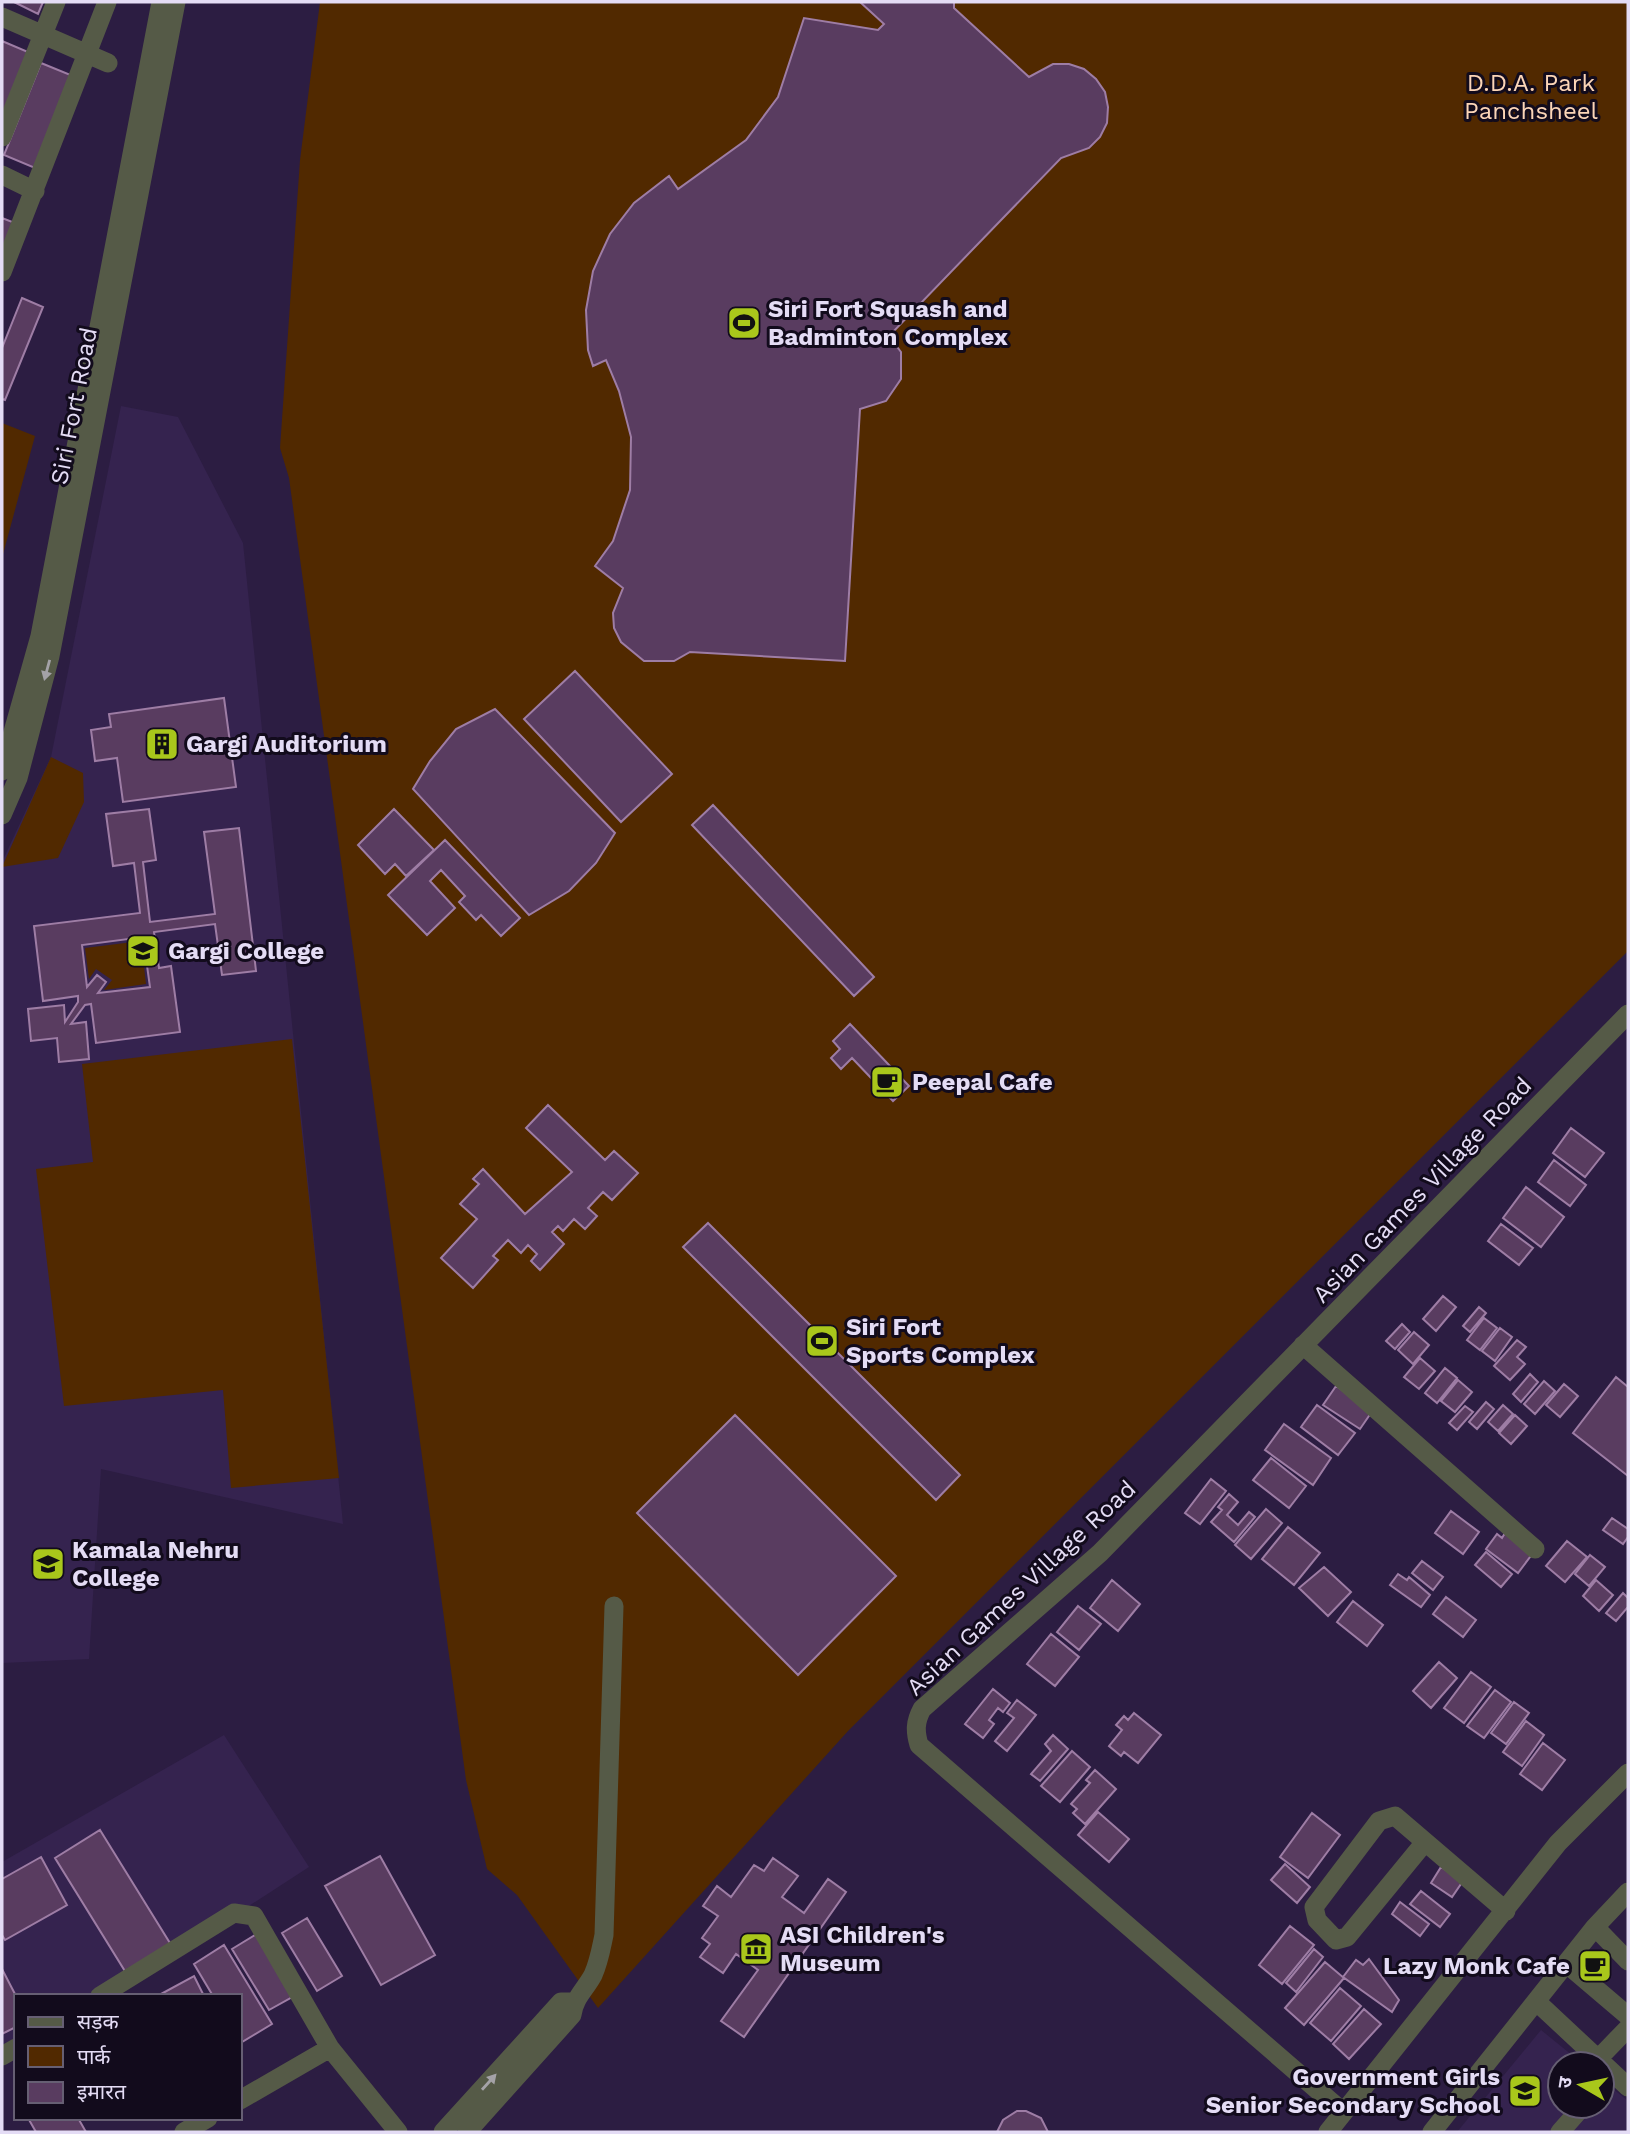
<svg xmlns="http://www.w3.org/2000/svg" width="1630" height="2134" font-family="'Work Sans','Noto Sans Devanagari',sans-serif">
<style>
.built{fill:#35234f}
.green{fill:#512900}
.building{fill:#593c60;stroke:#9e7da5;stroke-width:2;fill-rule:evenodd}
.lines{fill:none;stroke-linecap:round;stroke-linejoin:round}
.minor{stroke:#555a47;stroke-width:19}
.tertiary{stroke:#555a47;stroke-width:19}
.oneway{fill:#a4a2a7}
.labels{text-anchor:middle;stroke-width:6;stroke-linejoin:round;paint-order:stroke}
.park-label{font-size:24px;fill:#fcd5b7;stroke:#120b1c}
.poi-label{font-size:24px;font-weight:bold;fill:#e4dcf5;stroke:#120b1c;text-anchor:start}
.street-label{font-size:24px;fill:#e4dcf5;stroke:#120b1c}
</style>
<rect width="100%" height="100%" fill="#2c1d42"/>
<path class="built" d="M121,406L178,417L243,543L343,1524L101,1469L89,1659L2,1663V862L51,757Z
M224,1735L309,1867L110,1996H16V2057L2,2066V1862Z
M1541,2030L1583,2064H1560V2106H1602V2080L1628,2101V2132H1457Z"/>
<path class="green" d="M320,2H1628V951L848,1731L598,2008L517,1895L487,1869L466,1780L289,478L280,448L300,160Z
M2,423L35,436L2,558Z
M51,757L83,773L84,802L58,858L2,867Z
M141,941L146,984L104,990L112,980L96,969L89,979L85,948Z
M292,1039L339,1478L231,1488L223,1390L64,1406L36,1169L93,1162L82,1064Z"/>
<path class="building" d="M14,2H43L38,14Z
M860,2H954V8L1029,77L1053,64H1069L1084,69L1096,79L1105,92L1108,107L1107,123L1100,137L1089,148L1061,158L889,336L901,352V379L886,401L860,409L845,661L690,652L674,661H644L621,642L614,628L613,613L623,588L595,566L613,541L630,490L631,437L619,391L606,360L593,366L588,350L586,310L593,271L610,234L634,203L669,176L678,189L746,140L778,97L804,18L878,30L884,24Z
M2,41L28,52L2,117Z
M41,63L73,76L35,168L4,155Z
M2,218L15,223L2,256Z
M22,298L43,307L5,400L2,399V348Z
M575,671L672,774L621,822L524,719Z
M224,698L236,787L123,802L117,758L95,761L91,730L111,727L109,714Z
M495,709L615,833L596,863L569,891L529,915L413,789L430,761L456,729Z
M713,805L874,977L854,996L692,825Z
M149,809L156,860L143,862L150,922L215,914L204,832L239,828L256,971L222,975L215,924L154,932L159,968L171,966L180,1032L96,1043L91,1004L85,1005L71,1024L86,1022L89,1059L59,1062L57,1038L31,1041L28,1009L64,1005L65,1022L78,1002V996L43,1001L34,926L140,913L134,863L113,866L106,814ZM143,937L150,987L98,993L106,982L97,975L87,987L82,945Z
M394,809L434,850L406,876L395,864L385,874L358,845Z
M445,840L520,918L501,936L481,915L476,920L459,902L465,896L441,870L430,881L455,908L427,935L388,895Z
M850,1024L909,1086L893,1101L852,1058L841,1069L831,1058L840,1049L833,1041Z
M548,1105L605,1160L614,1151L638,1173L612,1200L603,1192L588,1208L597,1216L585,1229L574,1219L563,1231L558,1226L552,1232L564,1244L540,1270L531,1261L537,1254L528,1245L521,1253L508,1240L493,1256L498,1260L473,1288L441,1258L477,1219L460,1204L479,1184L473,1179L483,1169L525,1214L572,1172L526,1128Z
M1571,1128L1604,1153L1585,1177L1553,1153Z
M1554,1160L1586,1185L1570,1206L1538,1182Z
M1526,1187L1564,1217L1541,1247L1503,1218Z
M708,1223L960,1475L936,1500L683,1247Z
M1501,1224L1533,1248L1519,1265L1488,1241Z
M1443,1296L1456,1307L1436,1331L1423,1319Z
M1479,1307L1486,1313L1470,1332L1463,1326Z
M1484,1318L1497,1328L1480,1350L1467,1340Z
M1402,1324L1410,1332L1395,1349L1386,1341Z
M1500,1328L1512,1337L1495,1361L1482,1351Z
M1414,1332L1429,1345L1413,1364L1398,1350Z
M1517,1340L1526,1347L1517,1357L1525,1364L1510,1380L1494,1366Z
M1420,1358L1435,1371L1419,1389L1404,1377Z
M1445,1368L1457,1378L1437,1403L1425,1393Z
M1530,1374L1538,1382L1521,1402L1513,1394Z
M1616,1377L1628,1387V1476L1573,1433Z
M1458,1380L1472,1392L1455,1412L1441,1401Z
M1544,1381L1555,1391L1535,1414L1524,1404Z
M1564,1384L1578,1396L1560,1417L1546,1405Z
M1336,1386L1373,1410L1360,1429L1323,1405Z
M1486,1402L1494,1409L1477,1429L1469,1422Z
M1317,1405L1355,1433L1338,1455L1301,1427Z
M1503,1405L1513,1414L1498,1431L1488,1422Z
M1465,1406L1473,1412L1457,1430L1449,1423Z
M735,1415L896,1576L798,1675L637,1513Z
M1515,1415L1527,1426L1511,1444L1499,1433Z
M1284,1424L1331,1458L1313,1485L1265,1450Z
M1271,1458L1306,1486L1289,1508L1253,1480Z
M1211,1479L1226,1491L1200,1524L1185,1513Z
M1229,1494L1238,1502L1227,1515L1238,1525L1249,1512L1255,1517L1234,1542L1211,1522L1222,1510L1218,1507Z
M1266,1509L1282,1523L1251,1559L1235,1545Z
M1451,1511L1479,1532L1463,1554L1435,1533Z
M1612,1518L1628,1529V1537L1623,1544L1603,1530Z
M1288,1527L1320,1553L1294,1585L1262,1559Z
M1505,1533L1533,1553L1518,1573L1486,1549L1497,1534L1502,1538Z
M1567,1541L1587,1557L1565,1582L1546,1566Z
M1486,1552L1512,1574L1501,1587L1475,1565Z
M1590,1555L1605,1567L1589,1586L1575,1574Z
M1422,1561L1443,1577L1433,1590L1412,1573Z
M1324,1567L1351,1592L1328,1616L1299,1588Z
M1398,1574L1407,1580L1409,1577L1430,1595L1421,1607L1390,1585Z
M1112,1580L1140,1604L1118,1631L1090,1608Z
M1596,1580L1613,1595L1599,1611L1583,1596Z
M1623,1593L1628,1598V1607L1616,1621L1606,1613Z
M1446,1597L1476,1620L1463,1637L1433,1614Z
M1353,1601L1383,1625L1367,1646L1337,1622Z
M1078,1606L1101,1624L1079,1650L1057,1632Z
M1051,1634L1079,1657L1055,1686L1027,1664Z
M1439,1662L1457,1678L1431,1708L1413,1691Z
M1471,1672L1491,1687L1464,1723L1444,1708Z
M993,1689L1010,1703L1003,1712L998,1708L989,1720L994,1724L983,1738L965,1724Z
M1495,1690L1511,1702L1484,1738L1467,1726Z
M1017,1700L1036,1715L1007,1751L995,1741L1014,1718L1007,1713Z
M1514,1702L1529,1713L1506,1744L1491,1733Z
M1134,1713L1161,1735L1138,1763L1124,1752L1121,1756L1109,1746L1122,1730L1116,1725L1124,1716L1128,1720Z
M1526,1721L1544,1735L1522,1766L1503,1752Z
M1053,1735L1068,1749L1040,1781L1031,1774L1051,1751L1045,1744Z
M1543,1743L1565,1760L1542,1790L1520,1774Z
M1072,1751L1090,1767L1060,1802L1041,1786Z
M1095,1770L1116,1789L1085,1824L1073,1813L1077,1809L1071,1804L1090,1783L1086,1780Z
M1098,1812L1129,1839L1109,1862L1078,1835Z
M1312,1813L1340,1835L1308,1878L1280,1857Z
M100,1830L173,1948L128,1976L55,1858Z
M380,1856L435,1955L381,1985L325,1886Z
M41,1857L67,1905L5,1940L2,1935V1879Z
M773,1858L798,1876L782,1897L804,1913L828,1879L846,1892L744,2037L721,2021L758,1970L736,1954L723,1973L700,1957L710,1944L702,1938L718,1916L703,1906L717,1886L731,1897L754,1865L764,1871Z
M1285,1864L1310,1887L1297,1903L1271,1880Z
M1441,1867L1463,1881L1452,1897L1431,1883Z
M1421,1891L1450,1914L1440,1927L1410,1904Z
M1400,1902L1429,1924L1420,1936L1392,1914Z
M307,1918L342,1976L317,1991L282,1933Z
M1290,1926L1314,1945L1282,1984L1259,1965Z
M260,1932L294,1996L269,2010L232,1949Z
M224,1945L272,2024L242,2042L240,1996H213L194,1964Z
M1314,1949L1323,1957L1296,1992L1286,1983Z
M1369,1959L1399,2000L1392,2012L1343,1977L1356,1960L1363,1965Z
M1325,1962L1344,1978L1304,2025L1285,2008Z
M2,1969L16,1996V2027L2,2034Z
M194,1976L204,1996H162L161,1994Z
M1340,1988L1361,2006L1331,2041L1310,2023Z
M1364,2009L1381,2024L1349,2059L1333,2044Z
M1017,2111H1026L1041,2118L1048,2132H997L1003,2120Z
M28,2118H78L86,2132H36Z"/>
<g class="lines">
<path class="minor" d="M2,17L108,63
M2,137L56,2
M2,175L35,191
M2,272L107,2
M1303,1345L1535,1549
M1425,1842L1347,1937L1336,1940L1317,1920L1314,1907L1379,1821L1395,1816L1506,1911
M1595,1927L1628,1961
M1568,1965L1628,2016
M100,1996L234,1913L254,1916L330,2048L398,2132
M1538,2003L1628,2087
M2,2056L16,2048
M1598,2059L1628,2028
M240,2100L330,2048
M1343,2112L919,1745C915,1731 915,1722 922,1709L1100,1553L1628,1014
M184,2132L208,2118
M443,2132L561,2002H573
M467,2132L572,2015C574,1998 585,1990 593,1975C599,1962 601,1949 604,1935L614,1606
M1328,2132L1558,1843L1628,1773
M1432,2132L1595,1927L1628,1892
M1560,2132L1583,2106"/>
<path class="tertiary" d="M2,771L40,636L161,2
M2,815L18,778L50,656L176,2"/>
</g>
<defs><path id="oneway-solid" d="M-6-.8H1V-3.2L6.5 0L1 3.2V.8H-6Z" transform="scale(1.75)"/></defs>
<g class="oneway">
<use href="#oneway-solid" transform="translate(47 670) rotate(105)"/>
<use href="#oneway-solid" transform="translate(489 2082) rotate(-48)"/>
</g>
<defs>
<symbol id="stadium-square" viewBox="-11 -11 22 22"><rect x="-9" y="-9" width="18" height="18" rx="4" fill="#a9c71b" stroke="#120b1c"/><path d="M0-5a6.5 5 0 1 0 0 10a6.5 5 0 1 0 0-10ZM-3.5-1.8h7v3.6h-7Z" fill="#111"/></symbol>
<symbol id="building-square" viewBox="-11 -11 22 22"><rect x="-9" y="-9" width="18" height="18" rx="4" fill="#a9c71b" stroke="#120b1c"/><path d="M-4-6H4V6H1V3H-1V6H-4ZM-2.5-4.3h1.7v1.8h-1.7ZM.8-4.3h1.7v1.8H.8ZM-2.5-1h1.7V.8h-1.7ZM.8-1h1.7V.8H.8Z" fill="#111"/></symbol>
<symbol id="university-square" viewBox="-11 -11 22 22"><rect x="-9" y="-9" width="18" height="18" rx="4" fill="#a9c71b" stroke="#120b1c"/><path d="M0-5L7-2L0 1L-7-2ZM-4 1L0 2.5L4 1V4Q0 6-4 4Z" fill="#111"/></symbol>
<symbol id="cafe-square" viewBox="-11 -11 22 22"><rect x="-9" y="-9" width="18" height="18" rx="4" fill="#a9c71b" stroke="#120b1c"/><path d="M-5.5-4.5H6V0H3Q3 3.5 0 3.5H-2.5Q-5.5 3.5-5.5 0ZM3-3.2v2h1.7v-2ZM-6 4.5H4V6H-6Z" fill="#111"/></symbol>
<symbol id="museum-square" viewBox="-11 -11 22 22"><rect x="-9" y="-9" width="18" height="18" rx="4" fill="#a9c71b" stroke="#120b1c"/><path d="M0-6L6-3V-2H-6V-3ZM-5-1h2V3h-2ZM-1-1h2V3h-2ZM3-1h2V3H3ZM-6 4H6V6H-6Z" fill="#111"/></symbol>
<symbol id="school-square" viewBox="-11 -11 22 22"><rect x="-9" y="-9" width="18" height="18" rx="4" fill="#a9c71b" stroke="#120b1c"/><path d="M0-5L7-2L0 1L-7-2ZM-4 1L0 2.5L4 1V4Q0 6-4 4Z" fill="#111"/></symbol>
</defs>
<g fill-rule="evenodd">
<use href="#stadium-square" x="725" y="304" width="38" height="38"/>
<use href="#building-square" x="143" y="725" width="38" height="38"/>
<use href="#university-square" x="124" y="932" width="38" height="38"/>
<use href="#cafe-square" x="868" y="1063" width="38" height="38"/>
<use href="#stadium-square" x="803" y="1322" width="38" height="38"/>
<use href="#university-square" x="29" y="1545" width="38" height="38"/>
<use href="#museum-square" x="737" y="1930" width="38" height="38"/>
<use href="#cafe-square" x="1576" y="1947" width="38" height="38"/>
<use href="#school-square" x="1506" y="2072" width="38" height="38"/>
</g>
<g class="labels">
<g class="park-label">
<text x="1531" y="91">D.D.A. Park<tspan x="1531" dy="28">Panchsheel</tspan></text>
</g>
<g class="poi-label">
<text x="768" y="317">Siri Fort Squash and<tspan x="768" dy="28">Badminton Complex</tspan></text>
<text x="186" y="752">Gargi Auditorium</text>
<text x="168" y="959">Gargi College</text>
<text x="912" y="1090">Peepal Cafe</text>
<text x="846" y="1335">Siri Fort<tspan x="846" dy="28">Sports Complex</tspan></text>
<text x="72" y="1558">Kamala Nehru<tspan x="72" dy="28">College</tspan></text>
<text x="780" y="1943">ASI Children's<tspan x="780" dy="28">Museum</tspan></text>
<text x="1570" y="1974" text-anchor="end">Lazy Monk Cafe</text>
<text x="1500" y="2085" text-anchor="end">Government Girls<tspan x="1500" dy="28">Senior Secondary School</tspan></text>
</g>
<g class="street-label">
<text transform="translate(74 406) rotate(-79)" y="8">Siri Fort Road</text>
<text transform="translate(1422 1190) rotate(-46)" y="8">Asian Games Village Road</text>
<text transform="translate(1021 1588) rotate(-43)" y="8">Asian Games Village Road</text>
</g>
</g>
<rect width="1630" height="2134" fill="none" stroke="#e4dcf5" stroke-width="7"/>
<rect x="14" y="1994" width="228" height="126" fill="#120b1c" stroke="#665f73" stroke-width="2"/>
<rect x="28" y="2017" width="35" height="10" fill="#555a47" stroke="#665f73" stroke-width="2"/>
<text x="77" y="2029" font-size="21" fill="#e4dcf5">सड़क</text>
<rect x="28" y="2046" width="35" height="21" fill="#512900" stroke="#665f73" stroke-width="2"/>
<text x="77" y="2064" font-size="21" fill="#e4dcf5">पार्क</text>
<rect x="28" y="2082" width="35" height="21" fill="#593c60" stroke="#665f73" stroke-width="2"/>
<text x="77" y="2099" font-size="21" fill="#e4dcf5">इमारत</text>
<g transform="translate(1581 2085) rotate(279)"><circle r="33" fill="#120b1c" stroke="#665f73" stroke-width="2"/>
<path d="M0-5L12 26L0 18L-12 26Z" fill="#a9c71b"/>
<text y="-10" font-size="19" font-weight="bold" text-anchor="middle" fill="#e4dcf5">उ</text>
</g>
</svg>
